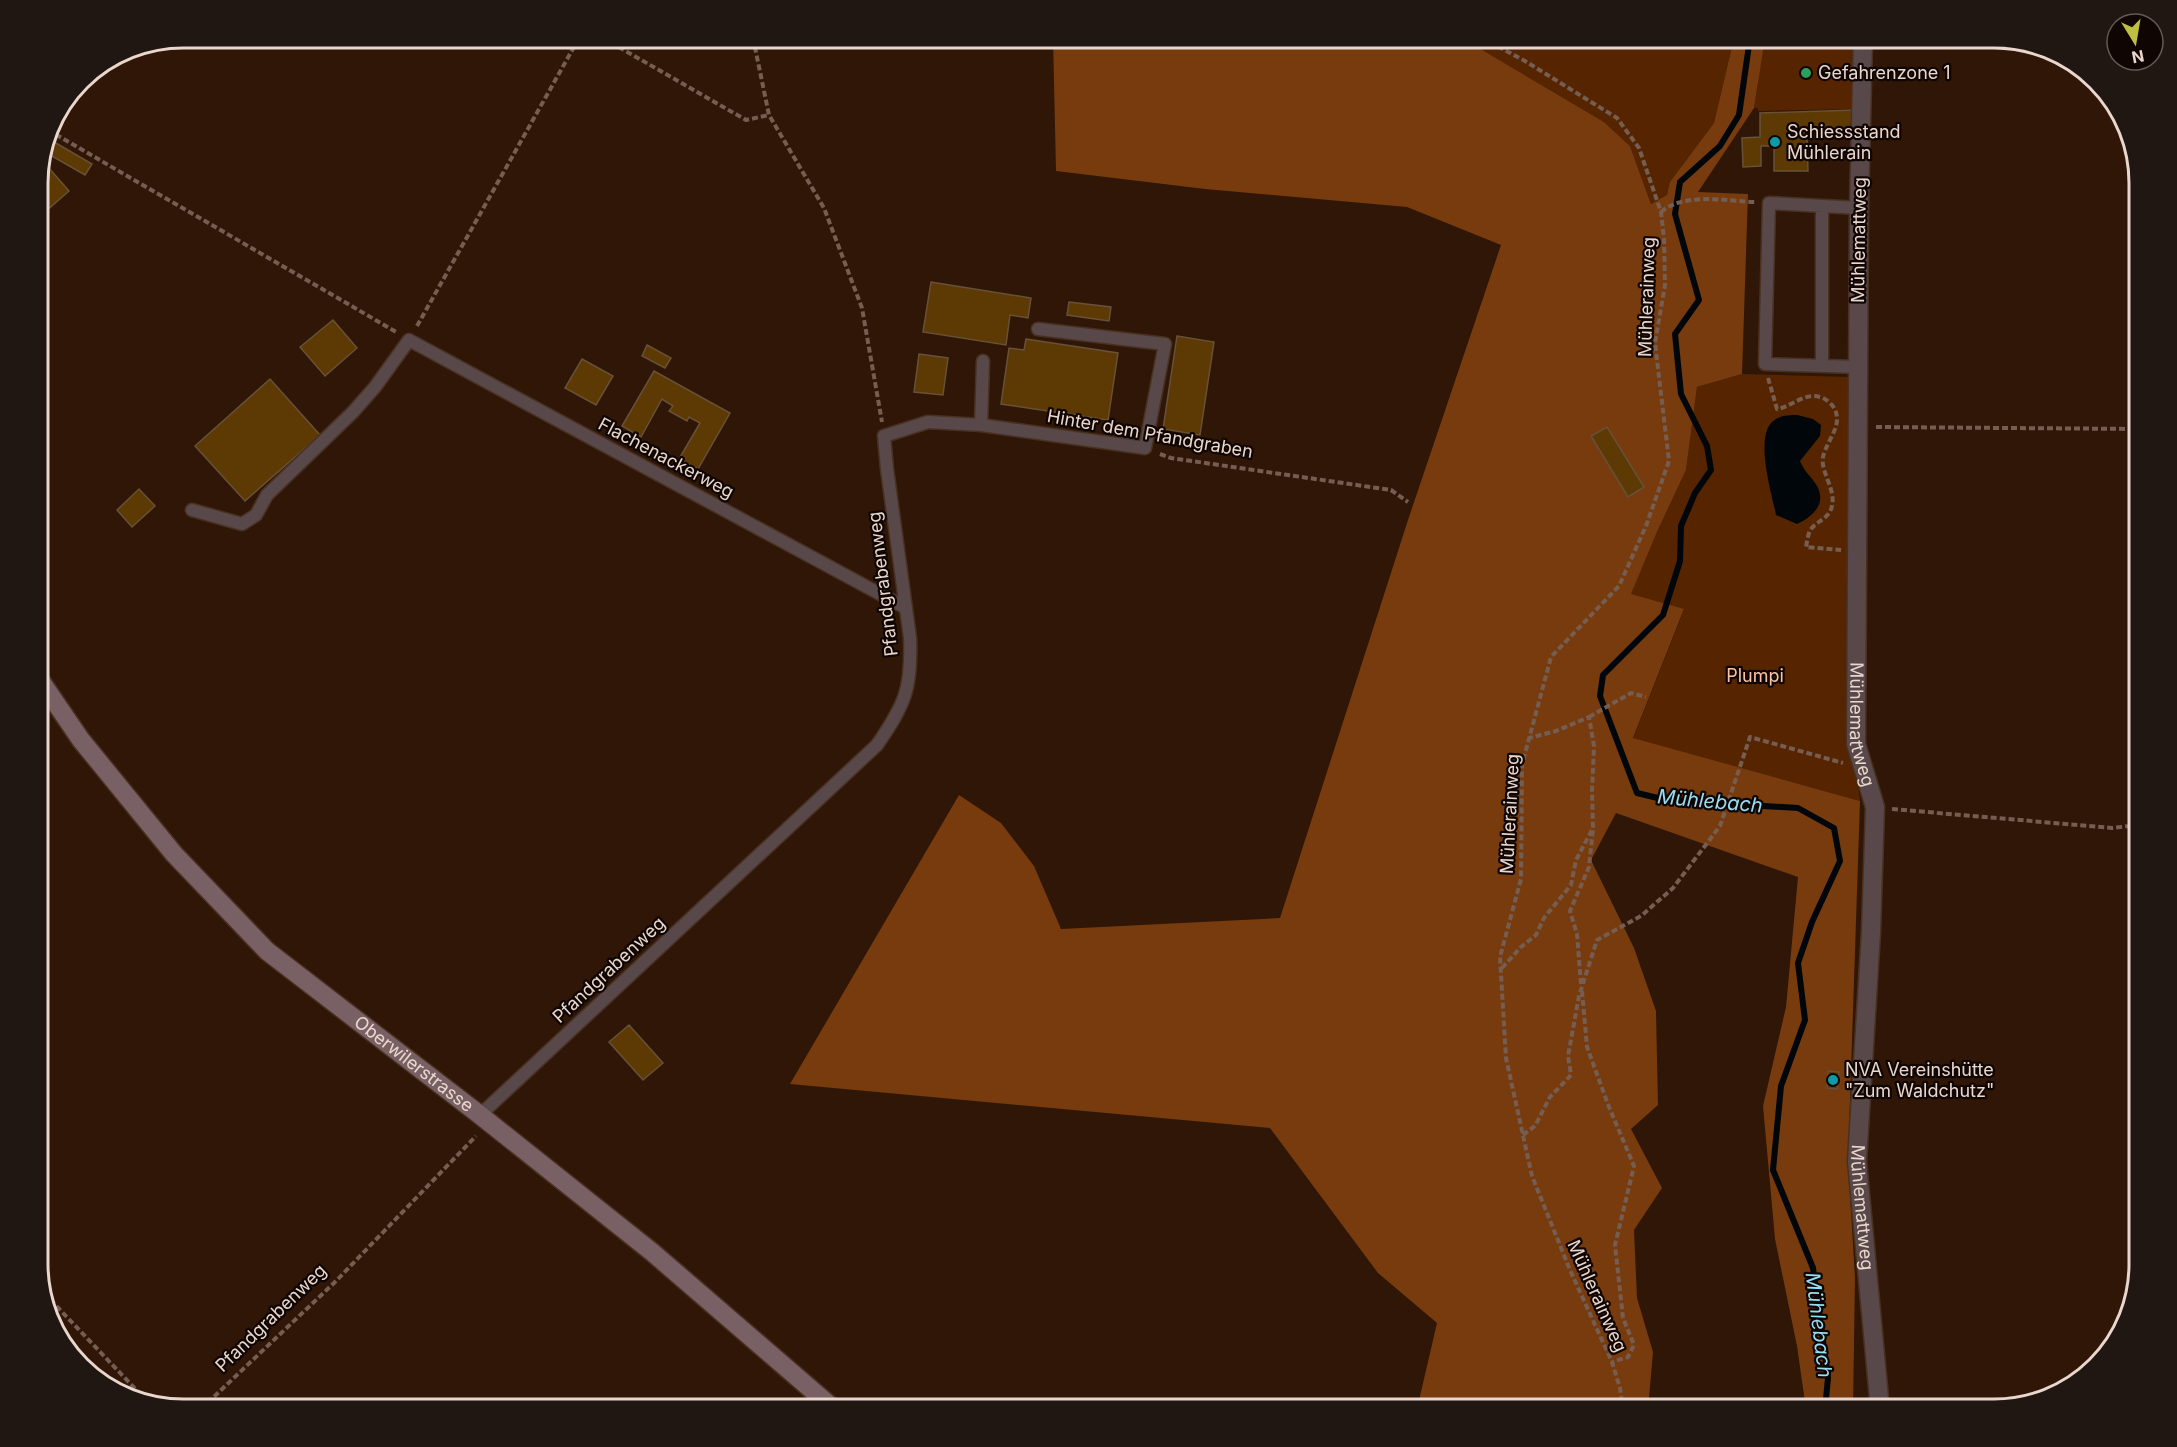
<svg xmlns="http://www.w3.org/2000/svg" width="2177" height="1447" font-family="Inter,sans-serif">
<style>
.green{fill:#562500}
.forest{fill:#773b0e}
.water{fill:#000609}
.lines{fill:none;stroke-linecap:round;stroke-linejoin:round}
.stream{stroke:#000609;stroke-width:6}
.building{fill:#5d3a04;stroke:#675138;stroke-width:1.5}
.lane-casing{stroke:#493122;stroke-width:15}
.street-casing{stroke:#493122;stroke-width:21}
.secondary-casing{stroke:#493122;stroke-width:21}
.path{stroke:#755e51;stroke-width:4;stroke-dasharray:6 3;stroke-linecap:butt}
.lane{stroke:#58484a;stroke-width:12}
.street{stroke:#58484a;stroke-width:18}
.secondary{stroke:#796064;stroke-width:18}
.leisure-dot{fill:#2e9e5b;stroke:#0f0502;stroke-width:2}
.culture-dot{fill:#0f9aa8;stroke:#0f0502;stroke-width:2}
.labels{text-anchor:middle;stroke-width:4.5;stroke-linejoin:round;paint-order:stroke}
.poi-label{font-size:18px;fill:#e9d7cd;stroke:#0f0502;text-anchor:start}
.street-label{font-size:18px;fill:#e9d7cd;stroke:#0f0502}
.park-label{font-size:18px;fill:#fcc4a3;stroke:#0f0502}
.water-label{font-size:20px;font-style:italic;fill:#96def5;stroke:#0f0502}
.rim{fill:none;stroke:#e9d7cd;stroke-width:3}
</style>
<rect width="100%" height="100%" fill="#2f1606"/>
<path class="green" d="M1462,38H1734L1714,123L1671,181L1667,195L1651,204L1630,146L1604,122Z
M1758,38H1860L1855,109L1758,111V108H1754L1758,84Z
M1742,374L1850,377V538L1846,689L1860,801L1633,739L1684,610L1630,595L1657,532L1686,470L1697,387Z"/>
<path class="forest" d="M1053,38H1462L1604,122L1630,146L1651,204L1667,195L1670,182L1714,123L1734,38H1765L1754,108L1698,192L1748,194L1742,374L1697,387L1686,470L1657,532L1631,594L1684,609L1633,738L1860,801L1848,1162L1855,1277L1853,1409H1806L1797,1346L1775,1239L1763,1106L1786,1007L1798,877L1616,813L1591,860L1634,948L1656,1011L1658,1105L1631,1129L1662,1188L1634,1230L1637,1298L1653,1352L1648,1409H1417L1437,1323L1378,1273L1270,1128L790,1084L959,795L1001,823L1034,866L1061,929L1280,918L1408,520L1501,245L1407,207L1205,189L1056,171Z"/>
<path class="water" d="M1797,415L1813,419L1821,425L1820,436L1800,461C1805,473 1811,476 1817,486C1827,504 1812,517 1797,524L1776,515C1772,493 1751,429 1778,418C1784,415 1791,415 1797,415Z"/>
<g class="lines">
<path class="stream" d="M1750,38L1739,115L1720,146L1680,182L1675,214L1699,300L1675,334L1681,394L1707,446L1711,470L1695,493L1681,526L1680,561L1663,615L1603,675L1600,696L1637,793L1666,800L1798,808L1834,828L1840,861L1812,922L1798,963L1805,1020L1781,1086L1773,1170L1813,1268L1828,1378L1825,1409"/>
</g>
<path class="building" d="M1855,110L1856,136L1807,137L1808,171H1774V146H1761V166L1743,167L1742,138L1760,137V113Z
M49,139L92,164L85,175L43,151Z
M41,159L69,191L38,218V174Z
M931,282L1031,298L1028,318L1010,315L1006,345L923,332Z
M1069,302L1111,307L1109,321L1067,315Z
M333,320L357,348L325,376L300,347Z
M1177,336L1214,342L1200,435L1163,429Z
M1026,339L1118,353L1108,420L1001,404L1009,348L1024,350Z
M647,345L671,358L665,368L642,356Z
M919,354L948,358L943,395L914,392Z
M582,359L613,376L596,405L565,388Z
M654,371L730,413L698,469L679,459L700,423L689,417L687,421L669,411L673,406L662,399L641,437L622,426Z
M270,379L320,435L245,501L195,446Z
M1607,427L1644,487L1628,497L1591,436Z
M139,489L155,506L132,527L117,510Z
M629,1025L663,1063L643,1080L609,1042Z
M1828,1071L1839,1072L1837,1089L1827,1088Z"/>
<g class="lines">
<defs>
<path id="lane" d="M1822,366V206
M1858,367L1765,364L1769,203L1859,208
M981,425L983,361
M192,510L242,524L256,515L267,495L353,412L375,387L409,340L906,608
M480,1115L877,745C905,704 912,689 910,638L887,469L884,436L928,422L981,425L1145,448L1165,344L1038,329"/>
<g id="street">
<path id="s1" d="M1863,38L1859,208L1856,744L1875,807L1871,932L1857,1161L1880,1409"/>
</g>
<g id="secondary">
<path id="s2" d="M38,677L81,740L174,854L267,951L480,1115L652,1252L834,1409"/>
</g>
</defs>
<use href="#lane" class="lane-casing"/>
<use href="#street" class="street-casing"/>
<use href="#secondary" class="secondary-casing"/>
<path class="path" d="M603,38L746,120L769,115
M753,38L769,115L824,208L862,308L882,422
M1482,38L1525,61L1617,118L1639,148L1661,212L1664,239L1665,285L1655,343L1669,461L1646,526L1619,586L1551,657L1522,765L1521,879L1500,957L1506,1058L1532,1176L1570,1270L1612,1362L1620,1388L1623,1409
M48,130L398,333
M1661,212C1684,192 1726,201 1755,202
M417,326L579,38
M1768,378L1777,409C1791,407 1805,392 1820,397C1825,398 1829,402 1832,405C1846,423 1827,439 1823,457C1820,471 1836,489 1832,506C1829,519 1818,520 1811,529C1808,533 1807,542 1806,547L1841,550
M1876,427L2139,429
M1160,454L1171,458L1391,490L1408,502
M1589,717L1631,693L1646,697
M1892,809L2112,828L2139,825
M1502,968L1521,947L1536,935L1544,918L1571,885L1576,860L1593,828L1592,791L1594,746L1589,717L1556,731L1529,738
M1581,984L1577,934L1570,911L1589,867L1593,828
M1582,991L1587,1047L1609,1107L1634,1166L1615,1245L1623,1318L1634,1345L1628,1357L1612,1362
M1523,1135L1535,1126L1550,1097L1571,1075L1568,1056L1579,996L1597,940L1641,916L1673,888L1720,826L1750,737L1843,763
M44,1293L143,1397
M201,1409L334,1283L476,1136"/>
<use href="#lane" class="lane"/>
<use href="#street" class="street"/>
<use href="#secondary" class="secondary"/>
</g>
<circle class="leisure-dot" cx="1806" cy="73" r="6"/>
<g class="culture-dot">
<circle cx="1775" cy="142" r="6"/>
<circle cx="1833" cy="1080" r="6"/>
</g>
<g class="labels">
<g class="poi-label">
<text x="1818" y="79">Gefahrenzone 1</text>
<text x="1787" y="138">Schiessstand<tspan x="1787" dy="21">Mühlerain</tspan></text>
<text x="1845" y="1076">NVA Vereinshütte<tspan x="1845" dy="21">"Zum Waldchutz"</tspan></text>
</g>
<g class="street-label">
<text transform="translate(1859 240) rotate(-89)" y="6">Mühlemattweg</text>
<text transform="translate(1647 297) rotate(-88)" y="6">Mühlerainweg</text>
<text transform="translate(1150 434) rotate(10)" y="6">Hinter dem Pfandgraben</text>
<text transform="translate(666 458) rotate(28)" y="6">Flachenackerweg</text>
<text transform="translate(883 584) rotate(-97)" y="6">Pfandgrabenweg</text>
<text dy="6" stroke="none"><textPath href="#s1" startOffset="687">Mühlemattweg</textPath></text>
<text transform="translate(1510 814) rotate(-87)" y="6">Mühlerainweg</text>
<text transform="translate(609 970) rotate(-43)" y="6">Pfandgrabenweg</text>
<text dy="6" stroke="none"><textPath href="#s2" startOffset="543">Oberwilerstrasse</textPath></text>
<text dy="6" stroke="none"><textPath href="#s1" startOffset="1173">Mühlemattweg</textPath></text>
<text transform="translate(1597 1296) rotate(66)" y="6">Mühlerainweg</text>
<text transform="translate(271 1318) rotate(-44)" y="6">Pfandgrabenweg</text>
</g>
<g class="park-label">
<text x="1755" y="682">Plumpi</text>
</g>
<g class="water-label">
<text transform="translate(1710 801) rotate(5)" y="7">Mühlebach</text>
<text transform="translate(1819 1325) rotate(83)" y="7">Mühlebach</text>
</g>
</g>
<path d="M0 0H2177V1447H0ZM183 48H1994A135 135 0 0 1 2129 183V1264A135 135 0 0 1 1994 1399H183A135 135 0 0 1 48 1264V183A135 135 0 0 1 183 48Z" fill="#201612" fill-rule="evenodd"/>
<path class="rim" d="M183 48H1994A135 135 0 0 1 2129 183V1264A135 135 0 0 1 1994 1399H183A135 135 0 0 1 48 1264V183A135 135 0 0 1 183 48Z"/>
<g transform="translate(2135 42) rotate(169)"><circle r="28" fill="#0f0502" stroke="#665953" stroke-width="1.5"/>
<path d="M0-4.5L10 22L0 15L-10 22Z" fill="#bebf42"/>
<text y="-9" font-size="16" font-weight="bold" text-anchor="middle" fill="#e9d7cd">N</text>
</g>
</svg>
